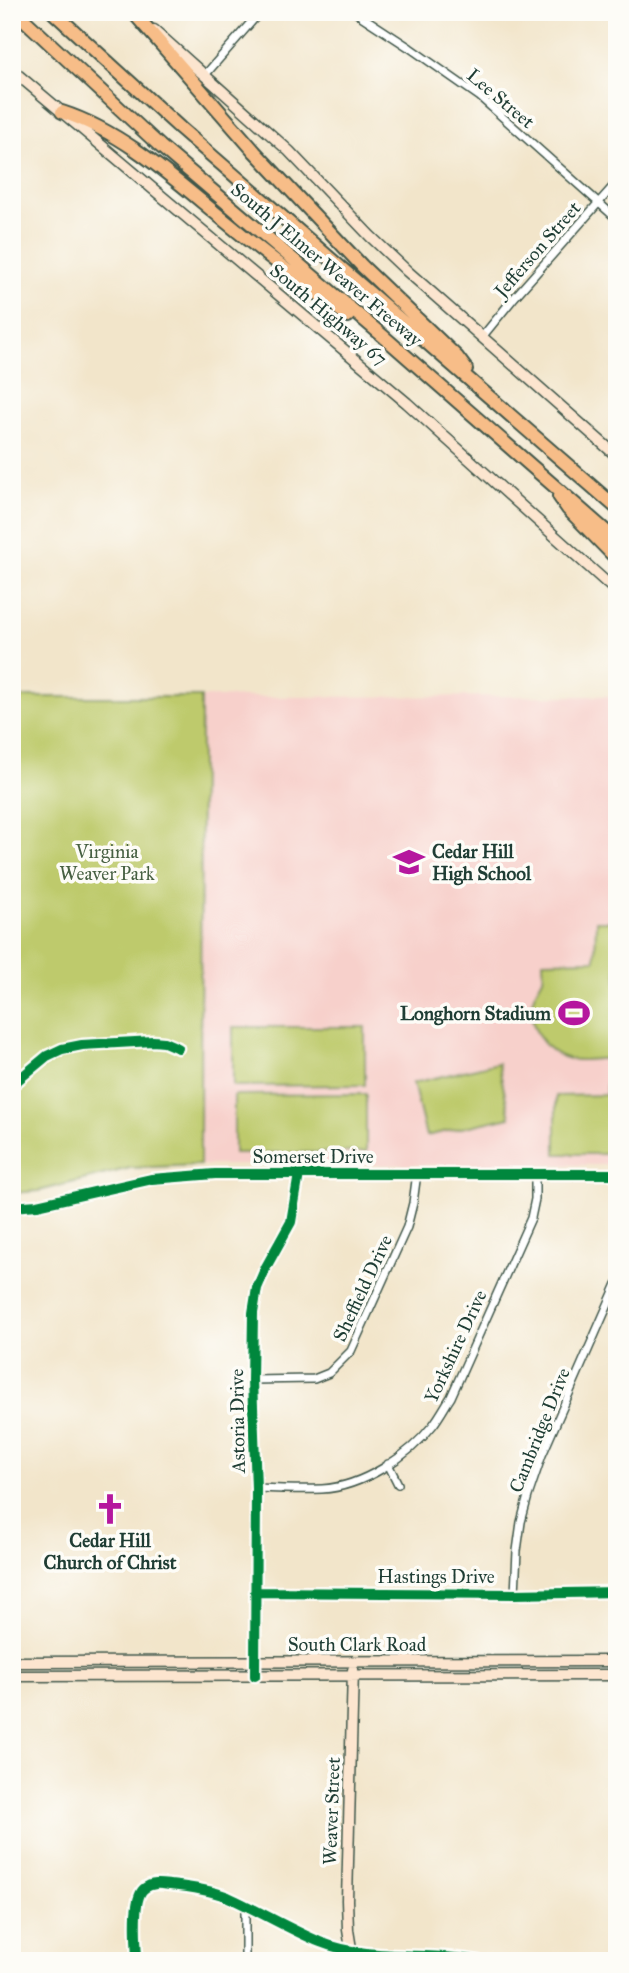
<svg xmlns="http://www.w3.org/2000/svg" width="629" height="1973" font-family="'IM FELL Great Primer',serif">
<style>
.built{fill:#f7d0cb}
.green{fill:#beca6c;stroke:#6e8450;stroke-width:2}
.lines{fill:none;stroke-linecap:round;stroke-linejoin:round}
.street-casing{stroke:#3f564a;stroke-width:10}
.secondary-casing{stroke:#3f564a;stroke-width:13}
.highway-casing{stroke:#3f564a;stroke-width:16}
.street{stroke:#fff;stroke-width:7}
.secondary{stroke:#fce5cf;stroke-width:10}
.highway{stroke:#f7bd88;stroke-width:12}
.cycleway-casing{stroke:#fdfcf7;stroke-width:15}
.cycleway{stroke:#00873e;stroke-width:10}
.labels{text-anchor:middle;stroke-width:7;stroke-linejoin:round;paint-order:stroke}
.street-label{font-size:19px;fill:#1f3d34;stroke:#fdfcf7}
.park-label{font-size:19px;fill:#476042;stroke:#fdfcf7}
.poi-label{font-size:19px;font-weight:bold;fill:#1f3d34;stroke:#fdfcf7;text-anchor:start}
</style>
<rect width="100%" height="100%" fill="#fdfcf7"/>
<filter id="ink" filterUnits="userSpaceOnUse"><feTurbulence type="fractalNoise" baseFrequency=".0143" numOctaves="2"/><feDisplacementMap in="SourceGraphic" scale="14" xChannelSelector="R" yChannelSelector="G"/><feConvolveMatrix kernelMatrix="1 2 1 2 8 2 1 2 1" color-interpolation-filters="sRGB"/></filter>
<filter id="wash" filterUnits="userSpaceOnUse"><feTurbulence type="fractalNoise" baseFrequency=".00686" numOctaves="4" result="noise"/><feDisplacementMap in="SourceGraphic" scale="28" xChannelSelector="R" yChannelSelector="G"/><feGaussianBlur stdDeviation="1.57" result="paint"/><feColorMatrix in="noise" values="0 0 0 0 0 0 0 0 0 0 0 0 0 0 0 0 0 1.4 0 .05"/><feComposite in="paint" operator="in"/></filter>
<g filter="url(#wash)">
<rect width="100%" height="100%" fill="#f2e5ca"/>
<path class="built" d="M617,696V1165H200L201,697Z"/>
<path class="green" d="M12,697H201L200,1165L130,1168L39,1191L12,1193Z
M596,921H617V1154H556V1096L606,1095L608,1059C596,1058 580,1062 569,1059C545,1053 528,1027 532,1003C534,990 539,987 543,978C544,974 543,966 543,961L595,960Z
M233,1027H365V1085L233,1086Z
M498,1063L510,1117L426,1136L413,1083Z
M366,1094V1152L234,1153V1095Z"/>
</g>
<g filter="url(#ink)">
<g class="lines">
<defs>
<path id="street" d="M355,12L410,48L480,97L617,219
M205,75L260,12
M482,337L513,299L617,182
M12,1207L37,1205L152,1179L215,1174H617
M252,1380L314,1379L329,1373L351,1351L407,1227L413,1203L417,1173
M388,1464L398,1484
M256,1488C278,1489 300,1490 322,1489C362,1487 409,1456 433,1425C440,1416 445,1406 451,1397L531,1218L535,1199V1173
M255,1592L515,1594L617,1592
M515,1594L517,1551L521,1522L528,1496L542,1455L617,1284
M255,1676L256,1488L252,1380L253,1313L257,1288L266,1267L291,1222L299,1174
M137,1961C137,1945 131,1897 145,1888C152,1882 162,1884 170,1885C190,1887 210,1890 228,1897C259,1911 289,1929 320,1942C370,1962 426,1951 479,1961
M245,1961V1906"/>
<path id="secondary" d="M154,30L289,151L370,236L407,271L617,456
M12,70L407,403L617,592
M12,1662L617,1661
M353,1670L347,1900L348,1930L353,1961
M12,1676L617,1675"/>
<path id="highway" d="M16,12L160,146L383,336L617,541
M53,12L180,128L617,508
M133,12L255,152L362,266L457,357L466,369
M62,112C124,132 175,180 225,221C265,254 306,285 348,316
M559,496L568,509L617,559"/>
</defs>
<use href="#street" class="street-casing"/>
<use href="#secondary" class="secondary-casing"/>
<use href="#highway" class="highway-casing"/>
<use href="#street" class="street"/>
<use href="#secondary" class="secondary"/>
<use href="#highway" class="highway"/>
<defs>
<path id="cycleway" d="M12,1085L47,1056L62,1049L82,1045L153,1041L164,1042L178,1048
M12,1207L37,1205L152,1179L215,1174H617
M255,1592L515,1594L617,1592
M255,1676L256,1488L252,1380L253,1313L257,1288L266,1267L291,1222L299,1174
M137,1961C137,1945 131,1897 145,1888C152,1882 162,1884 170,1885C190,1887 210,1890 228,1897C259,1911 289,1929 320,1942C370,1962 426,1951 479,1961"/>
</defs>
<use href="#cycleway" class="cycleway-casing"/>
<use href="#cycleway" class="cycleway"/>
</g>
</g>
<defs>
<symbol id="school-bare" viewBox="-9 -9 18 18"><path d="M0-5L7-2L0 1L-7-2ZM-4 1L0 2.5L4 1V4Q0 6-4 4Z" fill="#b5179e" stroke="#fdfcf7" stroke-width="2.5" paint-order="stroke"/></symbol>
<symbol id="stadium-bare" viewBox="-9 -9 18 18"><path d="M0-5a6.5 5 0 1 0 0 10a6.5 5 0 1 0 0-10ZM-3.5-1.8h7v3.6h-7Z" fill="#b5179e" stroke="#fdfcf7" stroke-width="2.5" paint-order="stroke"/></symbol>
<symbol id="church-bare" viewBox="-9 -9 18 18"><path d="M-1.2-6h2.4v3.5h3.3v2.4h-3.3V6h-2.4V-.1h-3.3v-2.4h3.3Z" fill="#b5179e" stroke="#fdfcf7" stroke-width="2.5" paint-order="stroke"/></symbol>
</defs>
<g fill-rule="evenodd">
<use href="#school-bare" x="387" y="840" width="44" height="44"/>
<use href="#stadium-bare" x="552" y="991" width="44" height="44"/>
<use href="#church-bare" x="88" y="1487" width="44" height="44"/>
</g>
<g class="labels">
<g class="street-label">
<text transform="translate(501 98) rotate(40)" y="7">Lee Street</text>
<text transform="translate(537 249) rotate(-49)" y="7">Jefferson Street</text>
<text transform="translate(327 264) rotate(40)" y="7">South J Elmer Weaver Freeway</text>
<text transform="translate(329 314) rotate(40)" y="7">South Highway 67</text>
<text x="313" y="1163">Somerset Drive</text>
<text transform="translate(362 1288) rotate(-65)" y="7">Sheffield Drive</text>
<text transform="translate(455 1346) rotate(-65)" y="7">Yorkshire Drive</text>
<text transform="translate(237 1421) rotate(-91)" y="7">Astoria Drive</text>
<text transform="translate(539 1430) rotate(-68)" y="7">Cambridge Drive</text>
<text x="436" y="1583">Hastings Drive</text>
<text x="357" y="1651">South Clark Road</text>
<text transform="translate(331 1811) rotate(-88)" y="7">Weaver Street</text>
</g>
<g class="park-label">
<text x="107" y="858">Virginia<tspan x="107" dy="22">Weaver Park</tspan></text>
</g>
<g class="poi-label">
<text x="432" y="858">Cedar Hill<tspan x="432" dy="22">High School</tspan></text>
<text x="551" y="1020" text-anchor="end">Longhorn Stadium</text>
<text x="110" y="1547" text-anchor="middle">Cedar Hill<tspan x="110" dy="22">Church of Christ</tspan></text>
</g>
</g>
<rect width="629" height="1973" fill="none" stroke="#fdfcf7" stroke-width="42"/>
</svg>
